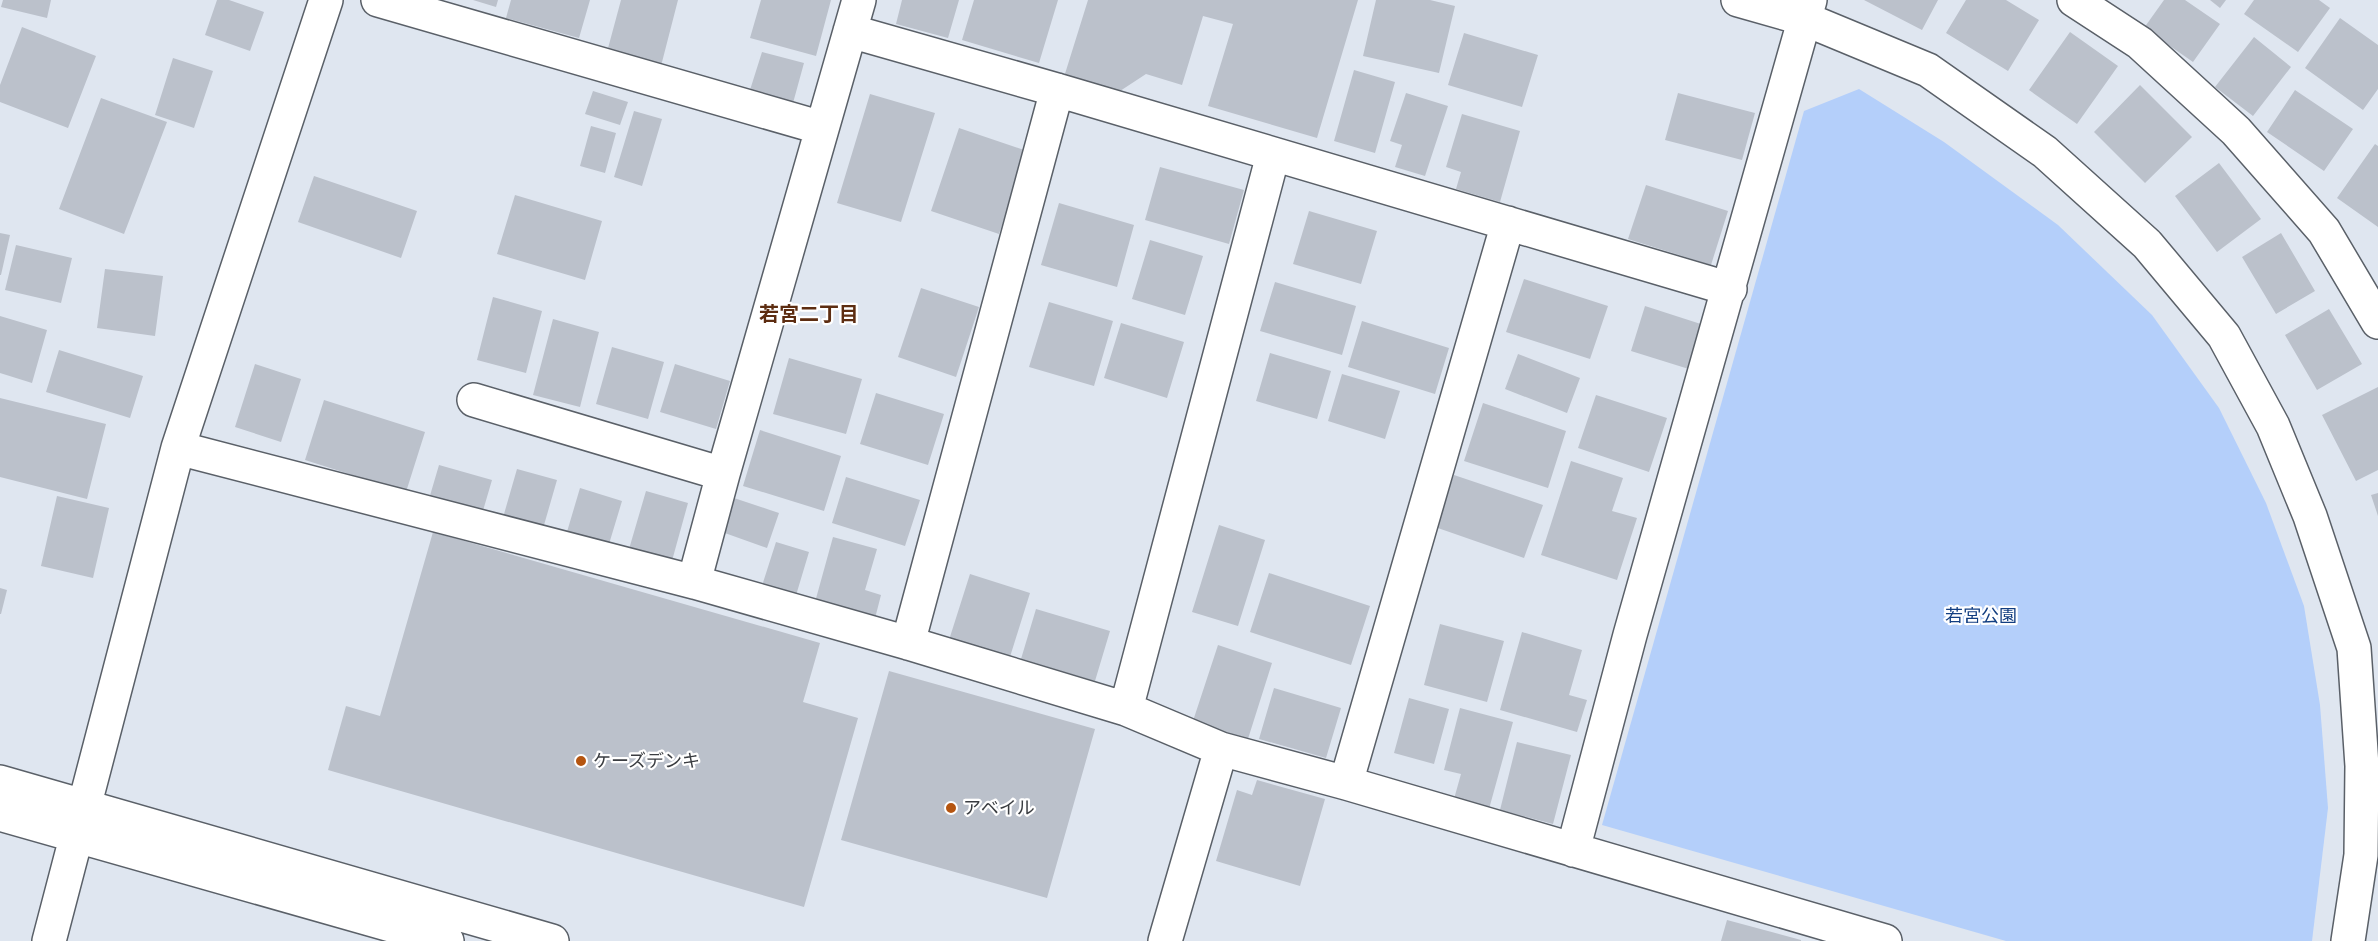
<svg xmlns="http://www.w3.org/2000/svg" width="2378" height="941" font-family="'PT Sans','Noto Sans JP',sans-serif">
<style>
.green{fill:#b4cffa}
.building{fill:#bbc1cb}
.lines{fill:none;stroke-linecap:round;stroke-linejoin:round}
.minor-casing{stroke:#5a6068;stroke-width:36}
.minor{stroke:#fff;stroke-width:33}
.poi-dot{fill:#b55510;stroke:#fff;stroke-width:2}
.labels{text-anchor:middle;stroke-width:4.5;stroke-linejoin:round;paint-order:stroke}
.park-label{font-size:18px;fill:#123e81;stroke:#fff}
.poi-label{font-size:18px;fill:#3a3d41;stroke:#fff;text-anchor:start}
.neighbourhood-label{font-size:20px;font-weight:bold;fill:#5d2d11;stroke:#fff}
</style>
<rect width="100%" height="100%" fill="#dfe6f0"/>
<path class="green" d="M1859,89L1944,142L2058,225L2152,315L2219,408L2266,503L2304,606L2320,705L2328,808L2312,941H2006L1602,825L1804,111Z"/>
<path class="building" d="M3,0H51L47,18L1,7Z
M217,0H229L264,12L250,51L205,35Z
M473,0H498L496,7Z
M511,0H590L579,38L506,18Z
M621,0H678L661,66L607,52Z
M761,0H831L816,56L750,38Z
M902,0H959L948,38L896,24Z
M974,0H1058L1039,63L962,40Z
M1088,0H1358L1317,138L1208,106L1233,24L1203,16L1182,85L1146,74L1117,93L1064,77Z
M1376,0H1430L1455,6L1439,73L1363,56Z
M1864,0H1938L1922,30Z
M1966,0H2006L2039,20L2008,71L1946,33Z
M2164,0H2185L2220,24L2193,62L2144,28Z
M2210,0H2226L2220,8Z
M2254,0H2319L2330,8L2298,52L2244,14Z
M2340,18L2378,45V89L2363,110L2305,68Z
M22,27L96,56L68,128L0,102V85Z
M2070,32L2118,66L2077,124L2029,90Z
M1464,33L1538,55L1522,107L1448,85Z
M2254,37L2291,67L2253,116L2215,87Z
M762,52L804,63L793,103L750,90Z
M173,58L213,71L194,128L155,115Z
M1354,70L1395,82L1375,153L1334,141Z
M2140,85L2192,137L2145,183L2094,132Z
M2295,90L2353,129L2324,171L2267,132Z
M593,91L628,102L620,125L585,114Z
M1406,93L1448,106L1425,176L1395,167L1402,145L1390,141Z
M1678,93L1755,113L1742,160L1665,140Z
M870,94L935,113L901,222L837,203Z
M101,98L167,122L124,234L59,209Z
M634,111L662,119L642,186L614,177Z
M1462,114L1520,131L1500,202L1456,189L1461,172L1446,167Z
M591,126L616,133L605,173L580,166Z
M959,128L1027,151L999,234L931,211Z
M2375,144L2378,146V227L2337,198Z
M2219,163L2261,219L2217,252L2175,196Z
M1160,167L1244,190L1229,244L1145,220Z
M314,176L417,211L401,258L298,222Z
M1646,185L1728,211L1711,265L1628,239Z
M515,195L602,221L585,280L497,254Z
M1059,203L1134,225L1117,287L1041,265Z
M1309,211L1377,231L1361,284L1293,264Z
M0,233L10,235L1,275H0Z
M2281,233L2315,291L2276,314L2242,257Z
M1150,240L1203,256L1185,315L1132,299Z
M16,245L72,258L61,303L5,290Z
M105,269L163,276L155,336L97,328Z
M1524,279L1608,306L1590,359L1506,332Z
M1275,282L1356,306L1342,355L1260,331Z
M921,288L979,307L956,377L898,357Z
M493,297L542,311L526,373L477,360Z
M1049,302L1113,321L1094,386L1029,367Z
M1645,306L1707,326L1692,370L1631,351Z
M2329,309L2362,364L2317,390L2285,335Z
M0,316L47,330L32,383L0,373Z
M553,319L599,332L580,407L533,395Z
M1362,321L1449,348L1435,394L1348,367Z
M1121,323L1184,342L1167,398L1104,378Z
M612,347L664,362L648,419L596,404Z
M59,350L143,376L130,418L46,392Z
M1270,353L1331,371L1317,419L1256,401Z
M1518,354L1580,378L1567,413L1505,389Z
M789,358L862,379L846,434L773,414Z
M255,364L301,379L281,442L235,427Z
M675,364L730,381L716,429L660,412Z
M1342,374L1400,391L1385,439L1328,421Z
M2378,387V470L2356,481L2322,415Z
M876,393L944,414L928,465L860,444Z
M1596,395L1667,418L1649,472L1578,448Z
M0,398L106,424L87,499L0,477Z
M324,400L425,432L406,492L305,460Z
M1483,403L1566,431L1548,488L1464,461Z
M760,430L841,456L824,511L743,486Z
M1571,461L1623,478L1612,511L1637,518L1617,580L1541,555Z
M439,465L492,480L482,514L429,499Z
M517,469L557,480L542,532L502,521Z
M1454,475L1543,505L1524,558L1435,527Z
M846,477L920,500L905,546L832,523Z
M580,488L622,501L606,554L564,542Z
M646,491L688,503L670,568L627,556Z
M2378,493V516L2371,495Z
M57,496L109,508L93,578L41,566Z
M734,498L779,513L767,548L722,532Z
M1219,525L1265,540L1238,626L1192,612Z
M433,532L820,643L803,702L858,718L804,907L328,770L346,706L380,716Z
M833,537L877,549L865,590L881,595L872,630L812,613Z
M776,542L809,552L794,602L760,592Z
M1269,573L1370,606L1351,665L1250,632Z
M970,574L1030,593L1009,660L949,640Z
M0,588L7,590L1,614H0Z
M1036,609L1110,631L1095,681L1021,659Z
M1440,624L1504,641L1487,702L1424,685Z
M1522,632L1582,650L1569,695L1587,700L1577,732L1500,710Z
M1218,645L1272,663L1247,742L1192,724Z
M889,671L1095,729L1047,898L841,840Z
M1274,688L1341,708L1326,758L1259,739Z
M1409,698L1449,709L1434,764L1394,753Z
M1460,708L1513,722L1489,809L1454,799L1461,774L1444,770Z
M1517,742L1571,755L1553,824L1500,810Z
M1257,780L1325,799L1300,886L1216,861L1237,790L1252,795Z
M1727,920L1801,940V941H1721Z"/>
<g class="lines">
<defs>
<path id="minor" d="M378,0L822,128
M1738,0L1805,19L1928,70L2045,152L2147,244L2224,336L2273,426L2310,516L2354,648L2362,766L2361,855L2348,941
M2074,0L2140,43L2236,131L2324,231L2378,322
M850,31L1057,90L1730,289
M474,400L723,474
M178,448L694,582L908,643L1126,709L1221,749L1346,783L1885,941
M694,582L723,474L859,0
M908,643L1057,90
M1126,709L1273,155
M0,782L552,941
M1346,783L1508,223
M0,814L447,941
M1573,850L1630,635L1810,0
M49,941L178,448L326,0
M1165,941L1221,749"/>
</defs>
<use href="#minor" class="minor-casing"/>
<use href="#minor" class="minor"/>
</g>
<g class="poi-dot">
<circle cx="581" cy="761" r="6"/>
<circle cx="951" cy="808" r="6"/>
</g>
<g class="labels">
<g class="park-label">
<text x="1981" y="622">若宮公園</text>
</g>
<g class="poi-label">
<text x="593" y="767">ケーズデンキ</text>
<text x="963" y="814">アベイル</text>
</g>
<g class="neighbourhood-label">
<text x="809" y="321">若宮二丁目</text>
</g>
</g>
</svg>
